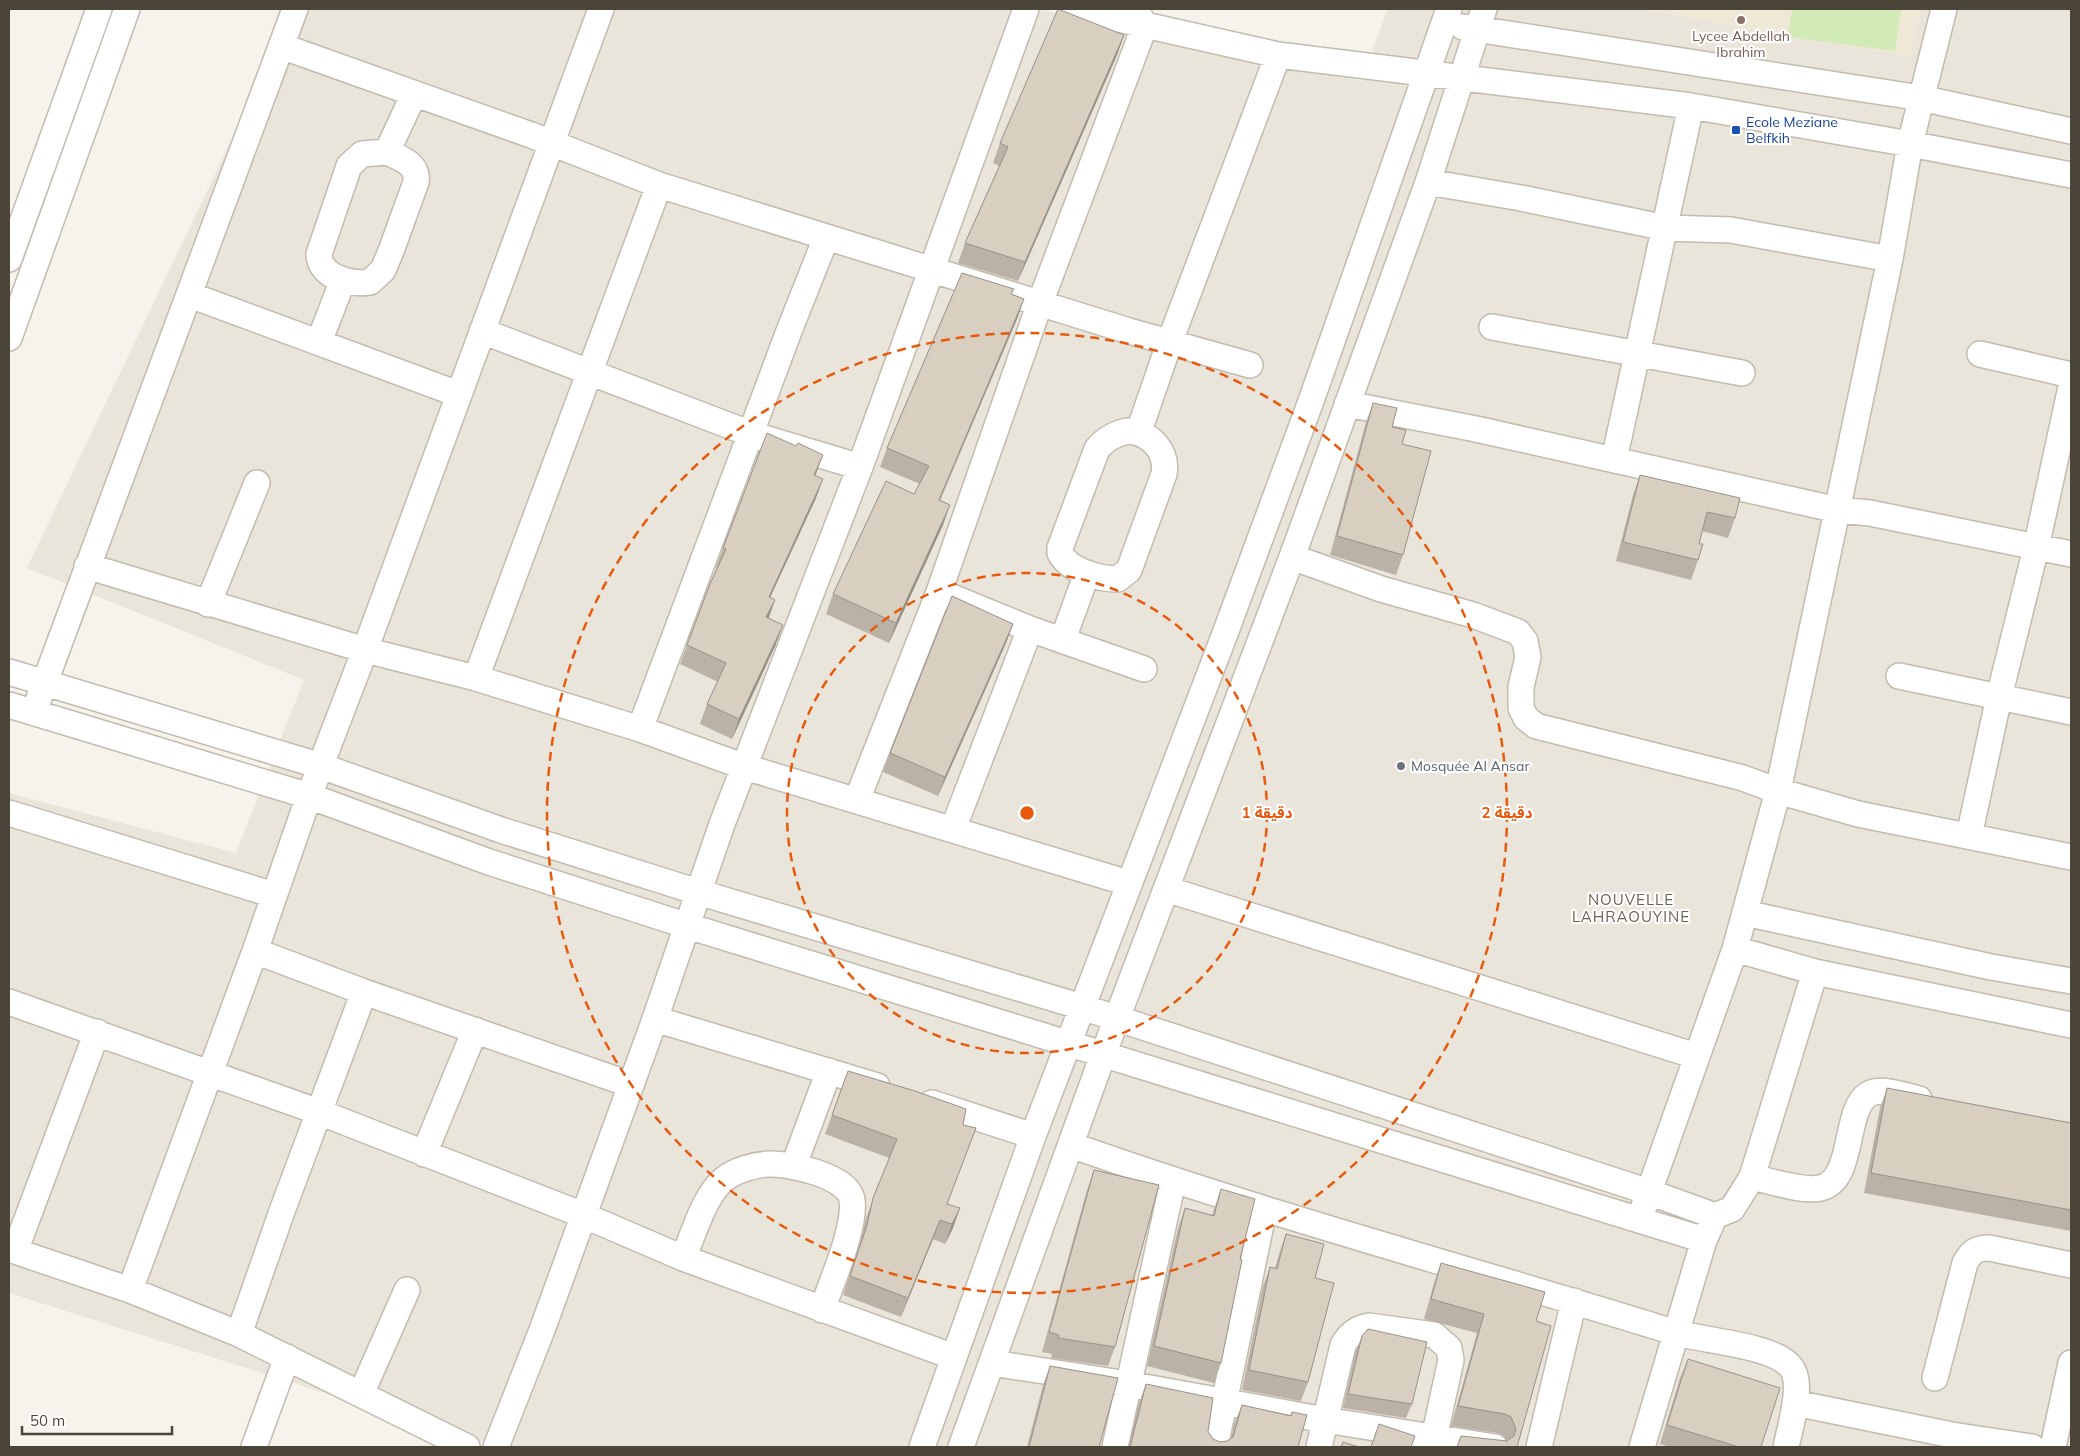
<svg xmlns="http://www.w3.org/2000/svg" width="2080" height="1456" font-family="Mulish,'Noto Sans Arabic',sans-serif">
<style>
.residential{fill:#eae5da}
.education{fill:#efe8d6}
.green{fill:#d2eab5}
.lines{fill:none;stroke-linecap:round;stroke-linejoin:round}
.minor-casing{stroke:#c2bbae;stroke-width:28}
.minor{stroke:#fff;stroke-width:25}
.wall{fill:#bab2a6}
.shaded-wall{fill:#979187}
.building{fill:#d8cfc1;stroke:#979187}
.ring{fill:none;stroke:#e8590c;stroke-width:2.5;stroke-dasharray:9 6}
.education-dot{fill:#8d6e63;stroke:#fff;stroke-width:2}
.transit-dot{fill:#1a4fb4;stroke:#fff;stroke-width:2}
.worship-dot{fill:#6b7280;stroke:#fff;stroke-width:2}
.labels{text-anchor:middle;stroke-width:4.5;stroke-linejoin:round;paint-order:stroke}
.education-label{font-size:14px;fill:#785e54;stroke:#fff}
.transit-label{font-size:14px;fill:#164399;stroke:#fff;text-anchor:start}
.worship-label{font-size:14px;fill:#5b616d;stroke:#fff;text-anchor:start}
.neighbourhood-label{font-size:15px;letter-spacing:1px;fill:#6e6250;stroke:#fff}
.centre{fill:#e8590c;stroke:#fff;stroke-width:2.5}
.ring-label{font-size:15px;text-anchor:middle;font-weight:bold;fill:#e8590c;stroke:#fff;stroke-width:4.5;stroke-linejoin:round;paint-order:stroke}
</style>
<rect width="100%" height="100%" fill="#f6f3ec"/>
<path class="residential" d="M294,9H1036L1362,81L1387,9H2071V1447H496L9,1293V793L236,853L304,680L27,568Z"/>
<path class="education" d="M1639,9H1921L1911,57Z"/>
<path class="green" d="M1792,9H1901L1895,51L1788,37Z"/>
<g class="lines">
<defs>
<path id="minor" d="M1074,9L1278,55L1691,106L1910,144L2071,175
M1463,27L1921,98L2071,131
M281,46L531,135L659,185L1129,331L1250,365
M387,152C400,158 419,164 416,182L391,251L383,270L370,282C351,285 319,277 319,254L349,166L362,154Z
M387,152L414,94
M1428,182L1521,198L1666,228L1731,230L1890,259
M9,259L99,9
M190,295L458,394
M1492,327L1742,373
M482,331L751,434L860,467
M9,338L127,9
M319,342L343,280
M1980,354L2071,375
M1347,404L1476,429L1838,510L1870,513L2071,554
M1127,431C1150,432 1168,451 1164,474L1129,570L1118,579C1099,579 1069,571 1060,553V548L1097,449C1105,439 1115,434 1127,431Z
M1139,431L1170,341L1278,55
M1614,460L1691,106
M1292,557L1381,589L1473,615L1518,632L1525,641L1528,657L1521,687V708L1526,718L1536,726L1743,778L1778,791L1858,814L2071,857
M87,566L365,650L476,678L640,729L745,767L1128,883
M947,595L1030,629L1144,669
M208,604L257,483
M1063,639L1087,573
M9,672L321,766L501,830L698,892L1082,1007L1649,1192L1715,1216L1732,1209L1752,1177L1815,972
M1899,676L2071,712
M476,678L659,185
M39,698L295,9
M9,705L309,796L489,862L688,926L1704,1240
M640,729L789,331L826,238
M857,800L939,592L1040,303L1145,25L1137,12
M9,813L274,895
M953,829L1030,629
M1969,836L1999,697L2036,548L2071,387
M1166,889L1696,1056
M1745,913L1991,967L2071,981
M1735,949L1815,972L2071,1025
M255,951L364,992L629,1084
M9,1002L319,1112L583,1215L683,1258L954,1357
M655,1019L877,1086
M932,1103L1033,1136
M1071,1145C1269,1215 1471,1269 1670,1331C1700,1341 1771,1344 1790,1366C1805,1382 1790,1427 1786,1447
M424,1154L475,1030
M794,1165L829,1071
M1752,1177C1770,1181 1803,1192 1820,1188C1858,1180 1841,1100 1874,1092C1887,1089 1906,1096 1919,1099
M1644,1206L1735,949L1778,791L1890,259L1910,144L1944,9
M9,1249L130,1290L239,1334L467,1447
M15,1251L97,1032
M683,1258C694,1234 703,1198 723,1180C735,1170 754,1165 769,1164C789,1163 849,1176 852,1200C856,1228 831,1283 822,1310
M130,1290L255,951L309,796L365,650L601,9
M239,1334L282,1211L364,992
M992,1363L1128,1384L1325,1420L1495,1447
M1935,1378L1965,1263C1971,1252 1976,1248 1989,1248L2071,1265
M361,1394L407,1290
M1795,1403L1952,1435L2032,1447
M254,1447L287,1357
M496,1447L542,1330L655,1019L722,824L860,467L1026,9
M922,1447L1033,1136L1226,631L1311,401L1449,9
M961,1447L1103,1055L1292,557L1428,182L1484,9
M1115,1447L1173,1181
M1215,1447L1264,1210
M1319,1447L1343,1345C1349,1334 1357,1328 1369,1326L1434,1335L1449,1348L1451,1360L1432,1447
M1539,1447L1574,1301
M1642,1447L1704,1240L1711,1225
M2053,1447L2071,1363"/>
</defs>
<use href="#minor" class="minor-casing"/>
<use href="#minor" class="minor"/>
</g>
<path class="wall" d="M1124,35L1117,55L1018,281L958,263L965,243L999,166L993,163L1000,143Z
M1012,294L1024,299L1017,319L940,501L943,525L889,643L826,614L833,594L914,494L920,484L880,467L887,448Z
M1373,403L1392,427L1402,444L1403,555L1396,575L1330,555L1366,422Z
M815,475L816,498L770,598L768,618L776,644L732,739L700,724L707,704L718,682L680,664L710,584L717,568L716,567L723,548Z
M1640,475L1735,518L1728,538L1702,531L1699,544L1698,560L1691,580L1616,561L1633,495Z
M1013,624L1006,643L938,796L883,772L890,753Z
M848,1071L948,1204L953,1228L945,1244L933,1239L901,1317L843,1295L860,1244L866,1218L889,1158L825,1134Z
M1887,1088L2071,1123V1231L1864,1193L1880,1108Z
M1094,1170L1115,1347L1108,1366L1051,1358L1052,1354L1042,1352L1087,1190Z
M1221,1189L1240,1259L1221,1363L1214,1383L1147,1366L1178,1228L1185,1208L1212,1215Z
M1286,1234L1315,1278L1308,1382L1301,1401L1242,1390L1263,1286L1270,1267L1275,1268L1279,1254Z
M1441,1263L1536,1321L1517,1447L1506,1441L1504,1436L1498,1433L1451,1426L1477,1333L1424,1319L1434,1283Z
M1362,1336L1412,1404L1406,1418L1343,1408L1356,1350Z
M1688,1359L1761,1447H1670L1660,1444L1680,1378Z
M1050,1366L1099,1447H1027L1043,1385Z
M1146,1384L1208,1432L1213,1439L1220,1442L1227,1441L1231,1438L1234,1424L1242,1405L1290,1415L1292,1412L1298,1447H1128L1139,1403Z"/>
<path class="shaded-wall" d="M1124,35L1117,55L1018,281L1025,262Z
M1024,299L1017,319L931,519L939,500Z
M823,455L816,474L807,494L814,475Z
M823,479L816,498L761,617L769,597Z
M950,505L943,525L889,643L896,623Z
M775,600L768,620L766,617Z
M1013,624L1006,643L938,796L945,777Z
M783,625L776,644L732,739L739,719Z
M960,1208L953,1228L945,1244L952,1224Z
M940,1220L933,1239L901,1317L908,1298Z"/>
<path class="building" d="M1058,9L1124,35L1025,262L965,243L1008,147L1000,143Z
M962,273L1014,289L1011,294L1024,299L939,500L950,505L896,623L833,594L886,481L914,494L929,466L887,448Z
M1373,403L1397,408L1392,427L1406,430L1402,444L1431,451L1403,555L1337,536Z
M767,433L796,446L798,443L823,455L814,475L823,479L769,597L775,600L766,617L783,625L739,719L707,704L726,663L687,645L710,584L726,549L723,548Z
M1640,475L1740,498L1735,518L1707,512L1699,544H1703L1698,560L1623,542Z
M952,596L1013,624L945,777L890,753Z
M848,1071L915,1091L966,1109L963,1125L976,1128L947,1204L960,1208L952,1224L940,1220L908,1298L850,1276L867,1225L873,1198L897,1139L832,1115Z
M1887,1088L2071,1123V1210L1871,1173Z
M1094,1170L1159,1185L1115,1347L1058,1338L1059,1335L1049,1332Z
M1221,1189L1255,1199L1240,1259L1242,1260L1221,1363L1154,1346L1185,1208L1214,1216Z
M1286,1234L1324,1244L1315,1278L1334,1283L1308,1382L1249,1370L1270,1267L1277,1269Z
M1441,1263L1545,1292L1536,1321L1551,1326L1517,1447H1457L1461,1436L1507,1441L1514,1436L1516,1429L1511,1417L1505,1414L1458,1406L1484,1314L1431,1299Z
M1368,1329L1427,1342L1412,1404L1348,1394L1362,1336Z
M1688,1359L1780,1388L1761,1447H1739L1667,1425Z
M1050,1366L1118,1378L1099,1447H1029Z
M1146,1384L1213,1398L1208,1432L1213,1439L1220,1442L1227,1441L1233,1437L1242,1405L1291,1416L1292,1412L1307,1415L1298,1447H1130Z
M1379,1424L1415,1436L1411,1447H1371Z
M1343,1442L1359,1447H1341Z"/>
<g class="ring">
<circle cx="1027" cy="813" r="240"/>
<circle cx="1027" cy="813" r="480"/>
</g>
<circle class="education-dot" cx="1741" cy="20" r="5"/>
<rect class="transit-dot" x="1731" y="125" width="10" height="10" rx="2.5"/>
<circle class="worship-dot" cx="1401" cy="766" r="5"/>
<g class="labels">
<g class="education-label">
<text x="1741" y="41">Lycee Abdellah<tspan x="1741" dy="16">Ibrahim</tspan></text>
</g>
<g class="transit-label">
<text x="1746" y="127">Ecole Meziane<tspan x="1746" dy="16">Belfkih</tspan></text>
</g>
<g class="worship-label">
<text x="1411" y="771">Mosquée Al Ansar</text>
</g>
<g class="neighbourhood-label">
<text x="1631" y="905">NOUVELLE<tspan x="1631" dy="17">LAHRAOUYINE</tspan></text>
</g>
</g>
<circle cx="1027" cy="813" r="8" class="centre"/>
<g class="ring-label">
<text x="1267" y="818">1 دقيقة</text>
<text x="1507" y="818">2 دقيقة</text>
</g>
<rect width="2080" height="1456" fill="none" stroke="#4b4439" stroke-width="20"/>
<path d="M22 1426v8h150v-8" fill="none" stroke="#4b4439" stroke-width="2.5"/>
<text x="30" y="1426" font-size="15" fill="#4b4439" stroke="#ffffff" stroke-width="4" paint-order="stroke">50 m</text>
</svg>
